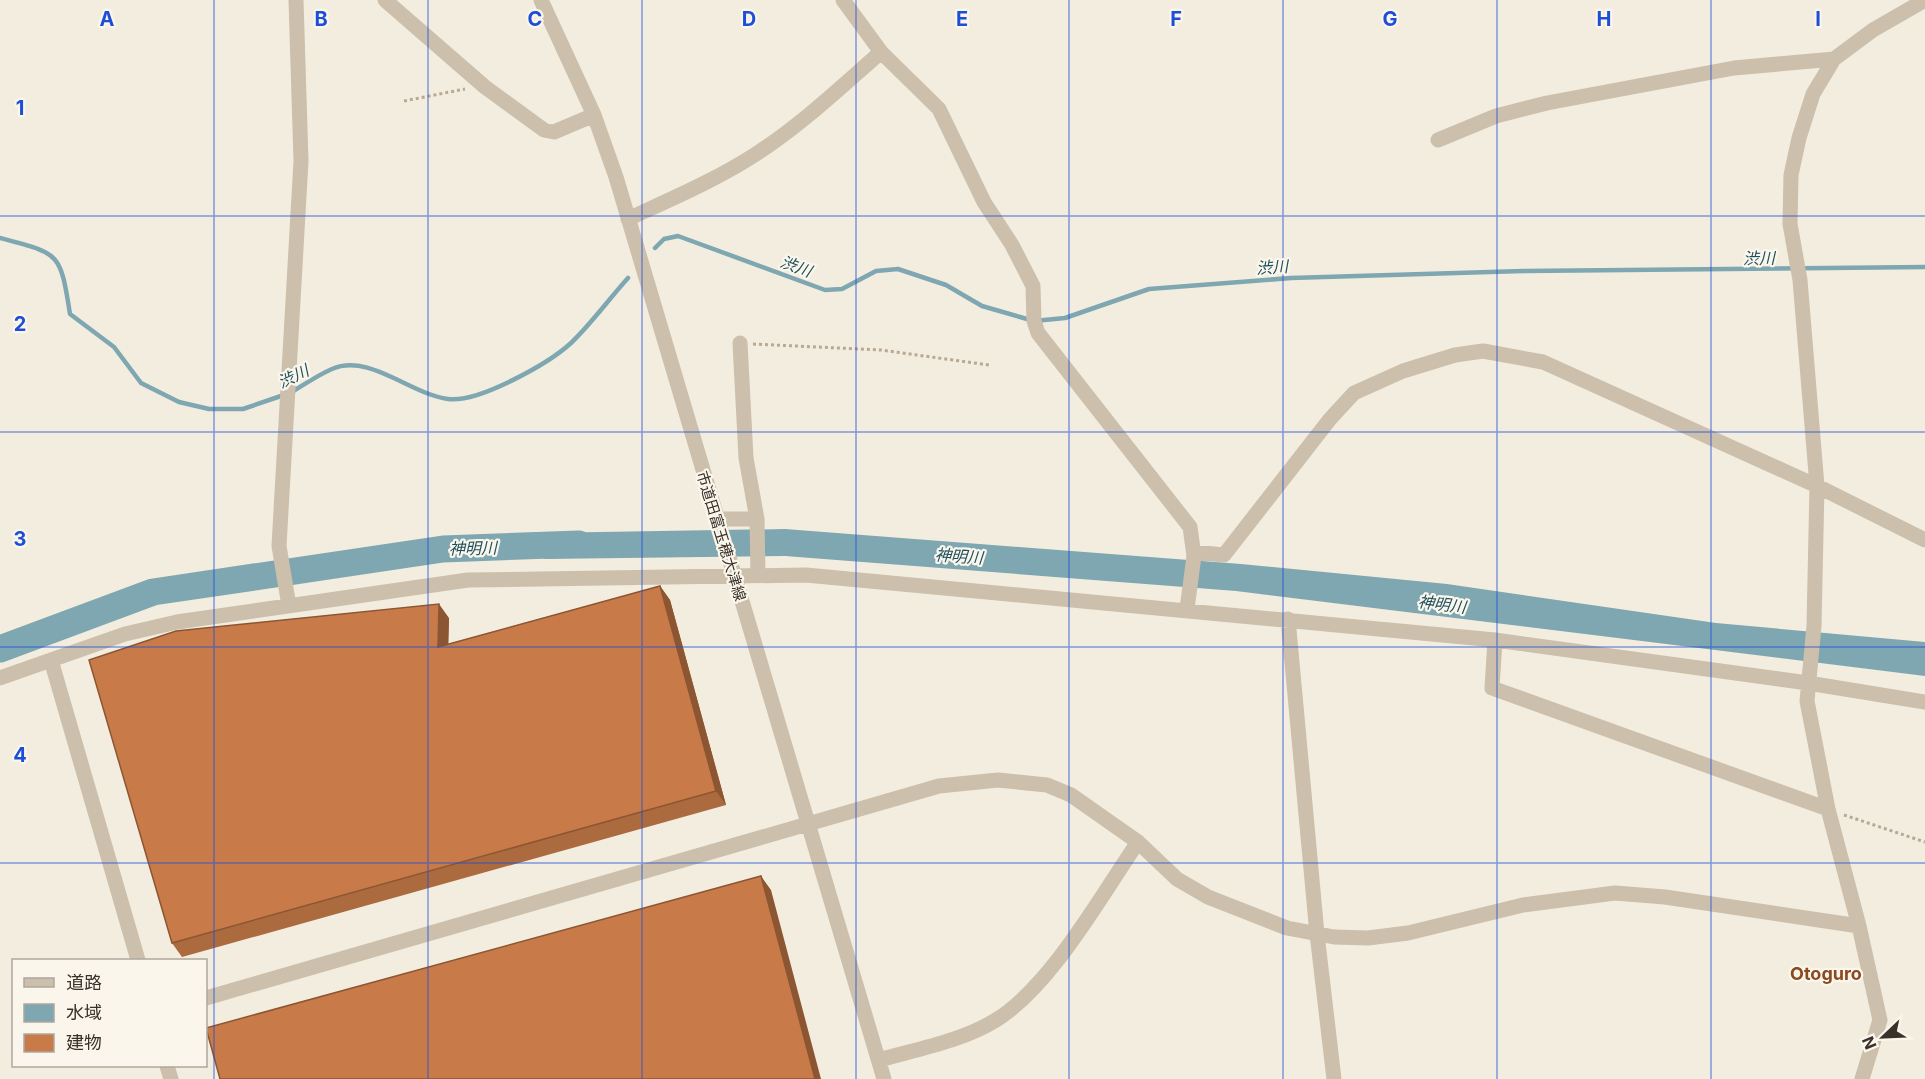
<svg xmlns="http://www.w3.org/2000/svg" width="1925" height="1079" font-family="Inter,'Noto Sans JP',sans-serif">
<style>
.water{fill:#7ea7b1}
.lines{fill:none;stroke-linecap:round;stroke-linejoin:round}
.stream{stroke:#7ea7b1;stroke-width:4.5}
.river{stroke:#7ea7b1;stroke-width:27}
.path{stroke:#b8a995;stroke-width:3;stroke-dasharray:3 3;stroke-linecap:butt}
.minor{stroke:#ccbfab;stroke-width:15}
.wall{fill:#ac6a3f}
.shaded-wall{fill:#8c5633}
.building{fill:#c87b49;stroke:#8c5633;stroke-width:1.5}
.grid{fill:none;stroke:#1d4ed8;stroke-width:1.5;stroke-opacity:0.55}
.labels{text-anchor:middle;stroke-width:4.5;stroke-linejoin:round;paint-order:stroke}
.street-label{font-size:15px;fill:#3a312a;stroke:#fbf6ec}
.water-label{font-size:16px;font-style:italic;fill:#1e4f5c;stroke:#fbf6ec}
.quarter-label{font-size:18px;font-weight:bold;fill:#8a4a21;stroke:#fbf6ec}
.grid-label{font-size:20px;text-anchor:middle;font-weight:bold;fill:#1d4ed8;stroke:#fbf6ec;stroke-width:4.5;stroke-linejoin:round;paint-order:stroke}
</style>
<rect width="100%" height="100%" fill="#f3eddf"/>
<path class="water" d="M785,529L1241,564L1447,584L1716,623L1925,642V676L1236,591L785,556L544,559L540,533Z"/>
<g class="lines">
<path class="stream" d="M0,238C60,254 60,251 70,314L114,347L141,383L179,402L209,409H243L284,395
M655,248L664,239L678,236L825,290L842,289L876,271L898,269L946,285L982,306L1034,321L1065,318L1149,289L1291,278L1523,271L1925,267
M292,392C305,384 318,375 332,369C369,353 410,394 448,399C478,403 548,364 571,343C591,324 609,299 628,278"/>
<path class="river" d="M0,649L153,592L443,549L579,544"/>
<path class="path" d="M404,101L465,89
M753,344L881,350L989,365
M1844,815L1925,842"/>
<path class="minor" d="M385,0L485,87L544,130L554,132L594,115
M541,0L594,115L616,177L884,1079
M843,0L881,52L939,109L984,202L1012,245L1033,286L1034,321L1038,333L1190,527L1194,556L1187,609
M1438,140L1496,116L1547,103L1734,68L1834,59
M628,219C671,199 716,180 756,154C801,125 841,87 881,52
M740,343L746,458L757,519L758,575
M716,519H757
M1194,552L1224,555L1330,419L1354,393L1403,371L1455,355L1483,351L1543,362L1817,486L1925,540
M289,606L279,546L301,161L296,0
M1288,619L1317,934L1334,1079
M1495,640L1492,688L1828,809
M51,660L138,960
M0,678L125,634L177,622L468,580L806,575L1495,640L1808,683L1925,702
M206,998L939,786L998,780L1047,785L1071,795L1138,842L1177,879L1208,897L1287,928L1334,937L1368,938L1408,933L1523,905L1615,893L1665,897L1859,926
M879,1060C918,1049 962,1041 996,1020C1051,986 1101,896 1138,842
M167,1066L171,1079
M1862,1079L1880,1020L1859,926L1828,809L1807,701L1814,626L1817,486L1800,280L1790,224L1791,175L1799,138L1813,94L1834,59L1873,30L1925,0"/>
</g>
<path class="wall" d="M660,586L670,600L726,805L182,957L172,943L449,618L448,644Z"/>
<path class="shaded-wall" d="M660,586L670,600L726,805L716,791Z
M439,604L449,618L448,661L438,647Z
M761,876L771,890L821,1079H815Z"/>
<path class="building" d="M660,586L716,791L172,943L89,660L176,631L439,604L438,647Z
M761,876L815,1079H220L206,1028Z"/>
<path class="grid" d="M214,0V1079M428,0V1079M642,0V1079M856,0V1079M1069,0V1079M1283,0V1079M1497,0V1079M1711,0V1079M0,216H1925M0,432H1925M0,647H1925M0,863H1925"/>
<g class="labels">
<g class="street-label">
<text transform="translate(721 536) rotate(73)" y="5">市道田富玉穂大津線</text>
</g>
<g class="water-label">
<text transform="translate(1759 258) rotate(-1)" y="6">渋川</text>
<text transform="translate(796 266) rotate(20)" y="6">渋川</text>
<text transform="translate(1272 267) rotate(-4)" y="6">渋川</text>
<text transform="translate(293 376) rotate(-26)" y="6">渋川</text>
<text transform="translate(473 548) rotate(-1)" y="6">神明川</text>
<text transform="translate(959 556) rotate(4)" y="6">神明川</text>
<text transform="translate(1442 604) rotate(7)" y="6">神明川</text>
</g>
<g class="quarter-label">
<text x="1826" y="980">Otoguro</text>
</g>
</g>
<g class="grid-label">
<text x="107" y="26">A</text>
<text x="321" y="26">B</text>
<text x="535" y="26">C</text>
<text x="749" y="26">D</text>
<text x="962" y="26">E</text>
<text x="1176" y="26">F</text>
<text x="1390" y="26">G</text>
<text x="1604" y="26">H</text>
<text x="1818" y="26">I</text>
<text x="20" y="115">1</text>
<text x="20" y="331">2</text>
<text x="20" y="546">3</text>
<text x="20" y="762">4</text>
</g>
<rect x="12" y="959" width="195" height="108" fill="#fbf6ec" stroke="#aea79e" stroke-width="1.5"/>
<rect x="24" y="978" width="30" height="9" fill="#ccbfab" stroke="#aea79e" stroke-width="1.5"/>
<text x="66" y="989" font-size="18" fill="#3a312a">道路</text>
<rect x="24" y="1004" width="30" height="18" fill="#7ea7b1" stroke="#aea79e" stroke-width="1.5"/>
<text x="66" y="1019" font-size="18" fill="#3a312a">水域</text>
<rect x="24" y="1034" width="30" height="18" fill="#c87b49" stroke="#aea79e" stroke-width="1.5"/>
<text x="66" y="1049" font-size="18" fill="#3a312a">建物</text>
<g transform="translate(1883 1037) rotate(247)" stroke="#fbf6ec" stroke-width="4.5" paint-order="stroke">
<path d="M0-4.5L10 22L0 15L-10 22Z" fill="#3a312a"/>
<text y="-9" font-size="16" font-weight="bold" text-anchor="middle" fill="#3a312a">N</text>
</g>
</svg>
